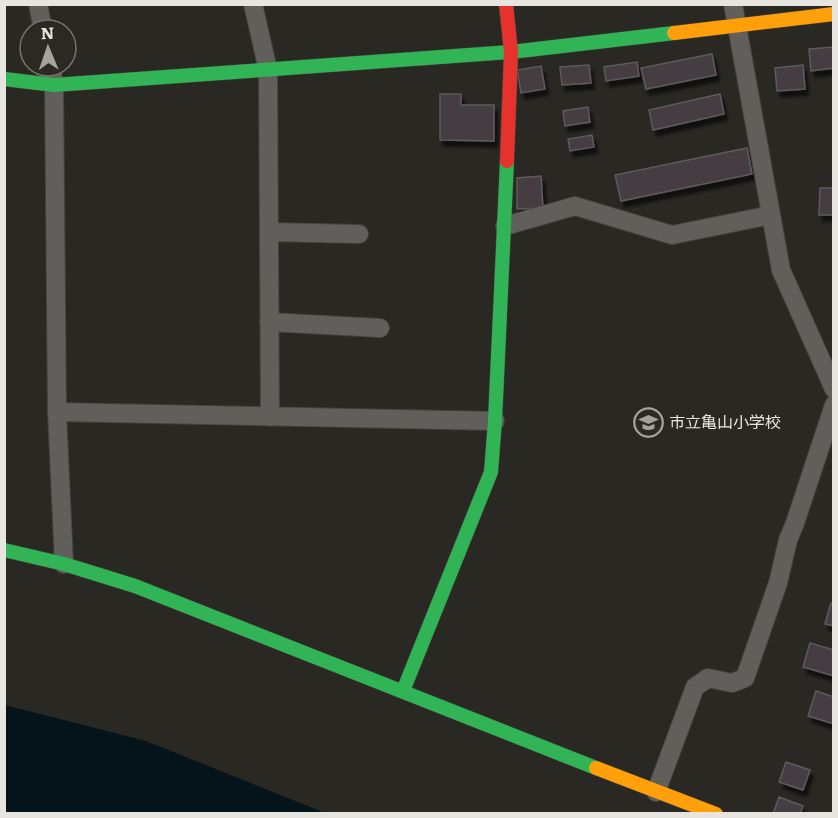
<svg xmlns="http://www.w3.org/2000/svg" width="838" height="818" font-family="Literata,'Noto Sans JP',serif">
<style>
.water{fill:#04141a}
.building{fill:#443d43;stroke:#5d5b5b;stroke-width:1.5;filter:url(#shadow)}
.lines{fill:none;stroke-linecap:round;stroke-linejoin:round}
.street-casing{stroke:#44433f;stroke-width:20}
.fast-casing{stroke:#44433f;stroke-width:15}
.slow-casing{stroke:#44433f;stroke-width:15}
.jam-casing{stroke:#44433f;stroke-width:15}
.street{stroke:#605f5b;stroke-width:18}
.fast{stroke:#30b455;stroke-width:14}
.slow{stroke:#ff9f0a;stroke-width:14}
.jam{stroke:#e5322d;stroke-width:14}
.labels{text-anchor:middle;stroke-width:5;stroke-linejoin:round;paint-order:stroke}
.poi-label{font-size:16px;fill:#e6e5df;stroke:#2b2921;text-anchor:start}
</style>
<defs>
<filter id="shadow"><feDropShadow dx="3.5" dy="6" stdDeviation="1.5" flood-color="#0009"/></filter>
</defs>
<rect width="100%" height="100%" fill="#292823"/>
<path class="water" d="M5,705L146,741L325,813H5Z"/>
<path class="building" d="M834,47V68L811,71L809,49Z
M712,54L716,75L646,89L641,68Z
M637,62L639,76L606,81L604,67Z
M589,65L591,83L562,85L560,67Z
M803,65L805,89L777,91L775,68Z
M541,66L545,89L521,93L517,70Z
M440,94H461V105H494V141L440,140Z
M720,94L724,114L653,130L649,110Z
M588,107L590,122L565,126L563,111Z
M592,135L594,147L570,151L568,139Z
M747,148L752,174L621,201L615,175Z
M541,176L543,208L517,209V178Z
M820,188H834V215H819Z
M831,603L834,604V626L825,624Z
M810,643L834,650V676L803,667Z
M816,691L834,697V724L808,716Z
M786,762L810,770L803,790L779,782Z
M779,797L803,806L800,814H773Z"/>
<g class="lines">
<defs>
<path id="street" d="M38,4L43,30
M253,4L268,70L270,417
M733,4L781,270L834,389
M51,66L54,85L57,412L64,564
M505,226L575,206L672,235L771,215
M269,232L359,234
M269,322L380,328
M57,412L495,421
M656,792L695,687L708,678L732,683L745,678L778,583L788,540L795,523L834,405"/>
<path id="fast" d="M4,79L54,85L511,52L674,33
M4,550L64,564L135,586L596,768
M403,691L491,472L495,421L507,161"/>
<path id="slow" d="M674,33L834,14
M596,768L716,814"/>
<path id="jam" d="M506,4L511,52L507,161"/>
</defs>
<use href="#street" class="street-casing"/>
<use href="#fast" class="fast-casing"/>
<use href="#slow" class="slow-casing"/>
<use href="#jam" class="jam-casing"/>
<use href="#street" class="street"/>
<use href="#fast" class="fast"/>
<use href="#slow" class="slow"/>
<use href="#jam" class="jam"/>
</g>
<defs>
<symbol id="school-ring" viewBox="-11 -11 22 22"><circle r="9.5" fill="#2b2921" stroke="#a4a39d" stroke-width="1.5"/><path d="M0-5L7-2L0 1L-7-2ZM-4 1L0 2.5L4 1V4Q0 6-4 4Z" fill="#a4a39d"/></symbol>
</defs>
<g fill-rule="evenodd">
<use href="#school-ring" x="632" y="406" width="33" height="33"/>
</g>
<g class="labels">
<g class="poi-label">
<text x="669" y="428">市立亀山小学校</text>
</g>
</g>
<rect width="838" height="818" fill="none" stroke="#e6e5df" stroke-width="12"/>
<g transform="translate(48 48) rotate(358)"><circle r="28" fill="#2b2921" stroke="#76746d" stroke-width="1.5"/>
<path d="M0-4.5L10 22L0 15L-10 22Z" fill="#a4a39d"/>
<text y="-9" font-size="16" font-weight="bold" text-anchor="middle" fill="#e6e5df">N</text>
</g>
</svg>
